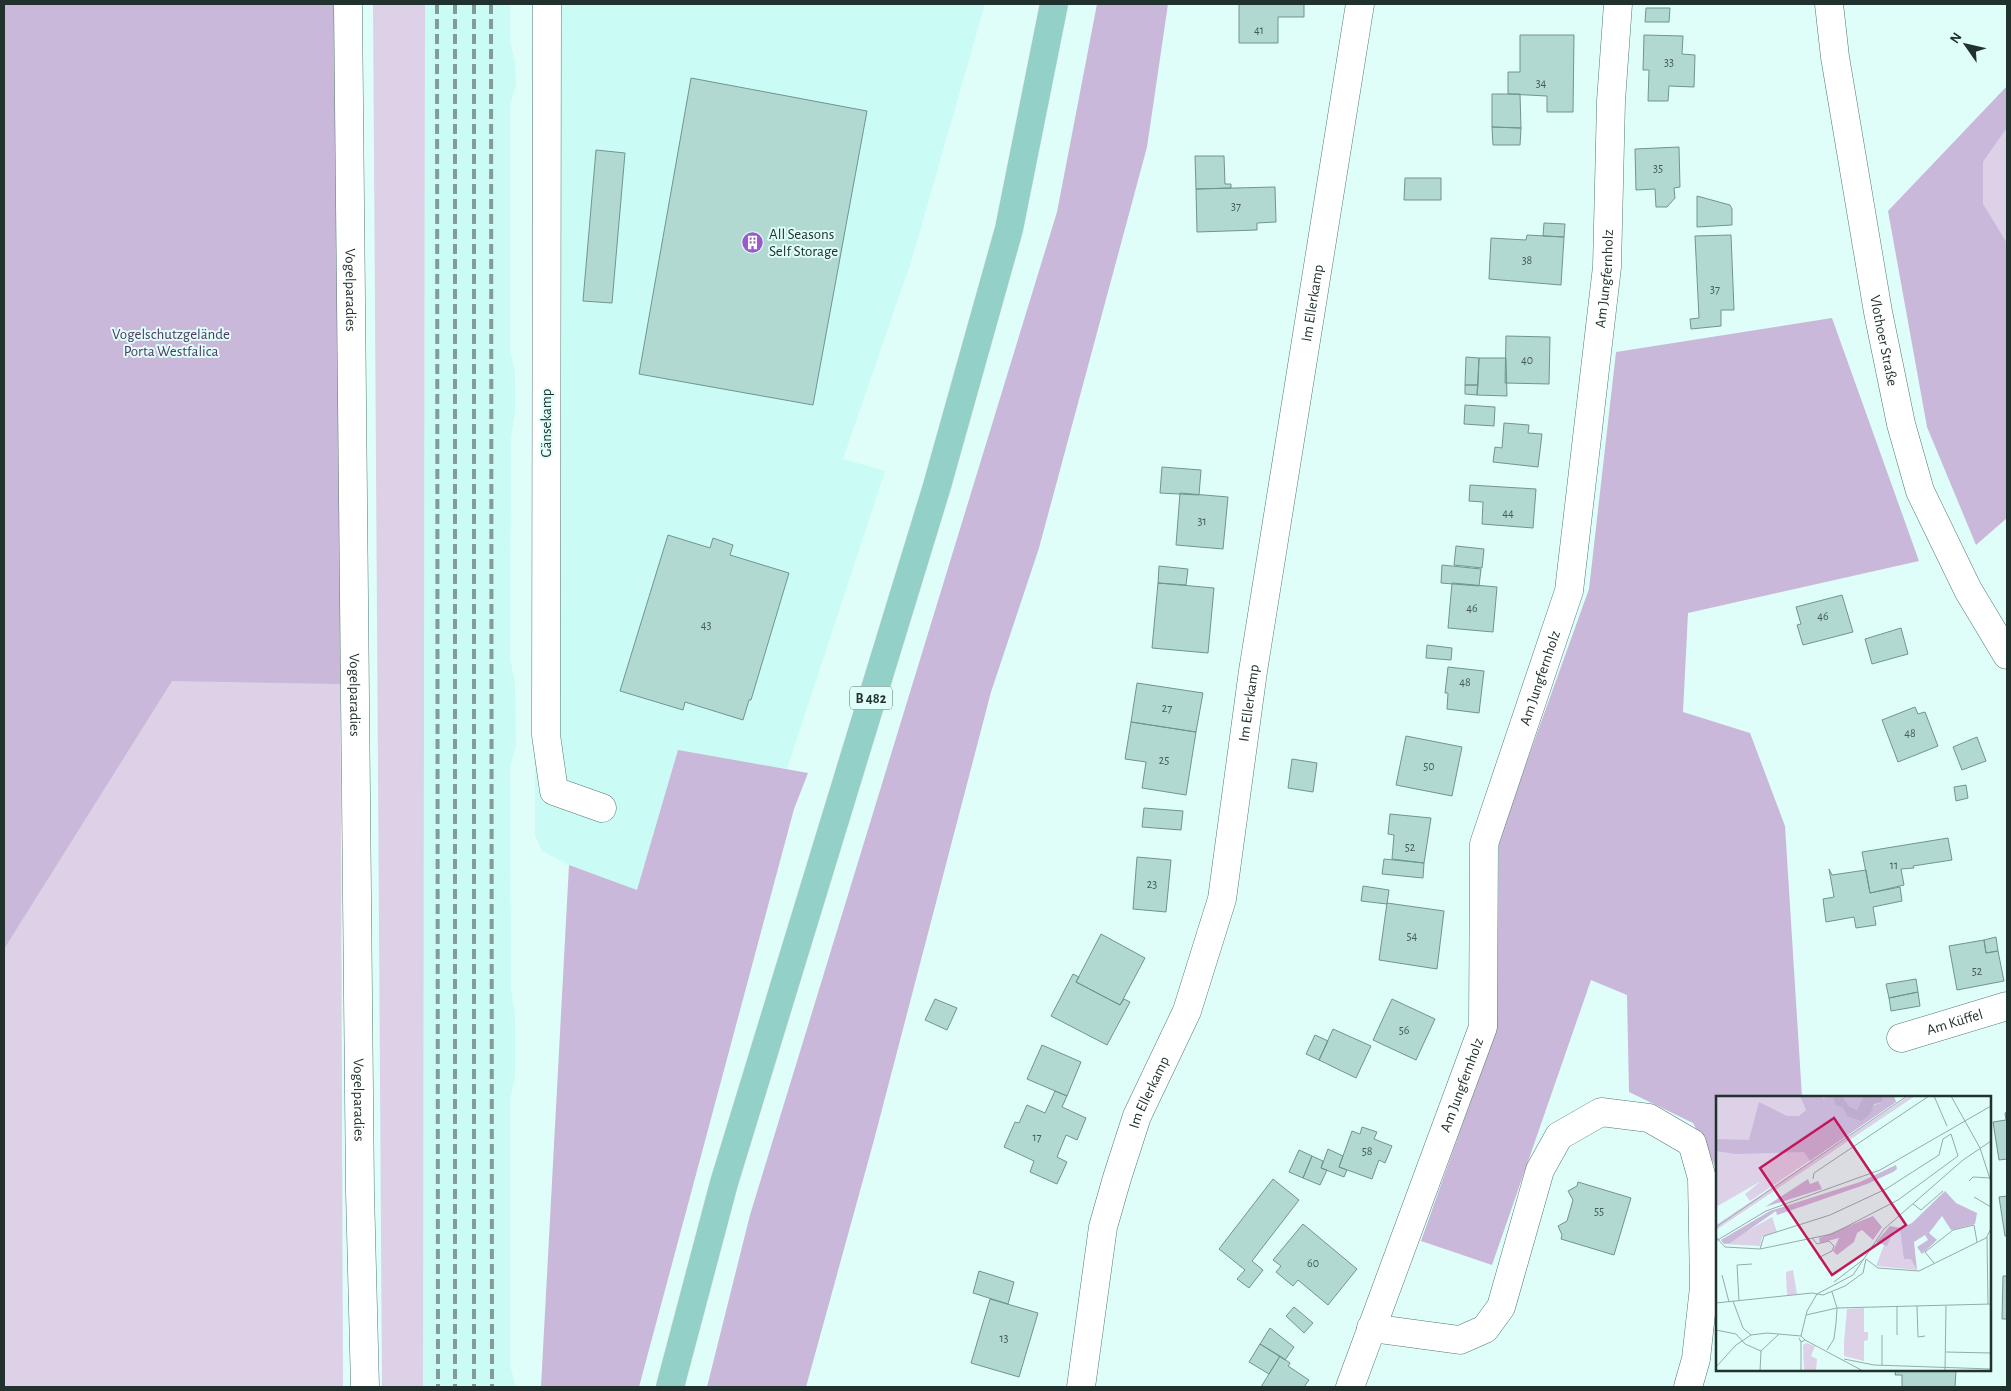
<svg xmlns="http://www.w3.org/2000/svg" width="2011" height="1391" font-family="'Alegreya Sans',sans-serif">
<style>
.built{fill:#cafbf4}
.green{fill:#dcd1e7}
.forest{fill:#c9b8d9}
.building{fill:#b2d8d2;stroke:#709590}
.lines{fill:none;stroke-linecap:round;stroke-linejoin:round}
.minor-casing{stroke:#557873;stroke-width:29}
.tertiary-casing{stroke:#557873;stroke-width:29}
.primary-casing{stroke:#e4e6e6;stroke-width:29}
.minor{stroke:#fff;stroke-width:28}
.tertiary{stroke:#fff;stroke-width:28}
.primary{stroke:#92d0c8;stroke-width:28}
.rail{stroke:#849c98;stroke-width:4;stroke-dasharray:10 5;stroke-linecap:butt}
.labels{text-anchor:middle;stroke-width:4;stroke-linejoin:round;paint-order:stroke}
.number-label{font-size:12px;fill:#455b57}
.shield{fill:#dffef9;stroke:#5a6e6b;stroke-width:1}
.shield-label{font-size:14px;font-weight:bold;fill:#21312e}
.poi-label{font-size:15px;fill:#21312e;stroke:#dffef9;text-anchor:start}
.street-label{font-size:15px;fill:#21312e;stroke:#dffef9}
.park-label{font-size:15px;fill:#513864;stroke:#dffef9}
.inset-road{fill:none;stroke:#93aca8;stroke-width:1}
.view{fill:#c2185b;fill-opacity:0.15;stroke:#c2185b;stroke-width:2.5}
.inset-edge{fill:none;stroke:#21312e;stroke-width:2.5}
</style>
<rect width="100%" height="100%" fill="#dffef9"/>
<path class="built" d="M425,4H510V42L515,62L516,85L510,106V350L515,371V414L511,437L510,659L515,682L516,745L510,768L511,991L515,1013V1077L510,1100V1365L516,1387H423Z
M534,4H985L912,259L843,459L885,471L787,769L678,751L637,890L569,865L542,851L535,835Z"/>
<path class="green" d="M4,4H338L343,1387H4Z
M373,4H425L423,1387H382Z
M2007,128V243L1983,205V162Z"/>
<path class="forest" d="M4,4H338L341,684L172,681L4,949Z
M1097,4H1168L1147,147L1039,548L991,692L874,1140L806,1387H707L750,1215L1057,212Z
M2007,86V128L1983,162V204L2007,243V518L1976,545L1927,427L1888,211Z
M1832,318L1919,561L1688,613L1683,712L1750,733L1785,826L1802,1097H1717V1170L1693,1123L1629,1092L1627,995L1591,980L1492,1265L1421,1241L1497,1027L1499,839L1589,589L1616,352Z
M678,750L808,773L794,809L639,1387H541L569,865L637,890Z"/>
<path class="building" d="M1239,4H1304V17H1278V43H1239Z
M1646,8H1670L1669,22H1645Z
M1520,35H1574L1573,112H1547V96L1508,94V72H1520Z
M1644,35L1683,36L1682,54L1695,55L1694,87L1669,86L1668,101H1648L1649,70H1643Z
M691,78L867,111L813,405L639,374Z
M1492,94H1520L1521,128L1492,127Z
M1492,127L1521,128L1520,145H1493Z
M1679,147L1680,187L1674,188L1675,198L1667,207H1656L1655,189L1636,190L1635,149Z
M596,150L625,153L612,303L583,301Z
M1195,156H1224L1225,184H1231V188L1196,189Z
M1405,178H1441V200H1404Z
M1275,187L1276,222L1257,223V230L1197,232L1196,189Z
M1697,196L1730,205L1732,209V225L1697,227Z
M1544,223L1565,224L1564,237L1543,236Z
M1527,235L1564,237L1561,285L1489,279L1491,238L1526,240Z
M1731,235L1734,310H1721V326L1691,329L1690,319L1699,318L1695,236Z
M1506,336L1550,337L1549,384L1505,383Z
M1466,357L1479,358L1478,385H1465Z
M1479,358H1506L1507,396L1477,395Z
M1465,385H1478L1477,395L1465,394Z
M1465,405L1495,407L1494,426L1464,424Z
M1504,423L1529,425L1528,433L1542,434L1538,467L1493,462L1495,447L1502,448Z
M1162,467L1201,470L1199,495L1160,493Z
M1470,485L1536,489L1533,528L1482,524L1483,502L1469,501Z
M1180,493L1228,497L1223,549L1176,545Z
M668,535L710,548L713,538L733,545L730,555L789,573L751,700H749L743,720L685,702L683,710L620,691Z
M1456,546L1484,549L1482,568L1454,565Z
M1442,565L1481,569L1479,586L1441,583Z
M1159,566L1188,569L1186,585L1158,583Z
M1158,583L1214,588L1208,653L1152,648Z
M1452,583L1497,587L1493,632L1448,628Z
M1842,595L1853,632L1803,645L1797,625L1801,624L1796,607Z
M1901,628L1908,654L1872,664L1865,639Z
M1427,645L1452,648L1451,660L1426,658Z
M1448,667L1484,671L1479,713L1447,709L1448,693H1445Z
M1137,683L1203,693L1196,732L1131,722Z
M1915,707L1918,714L1925,712L1938,746L1898,762L1882,720Z
M1131,722L1196,732L1186,795L1142,788L1146,762L1125,759Z
M1406,736L1462,747L1452,796L1396,785Z
M1977,737L1986,761L1962,770L1953,747Z
M1292,759L1317,763L1313,792L1288,788Z
M1966,785L1968,798L1956,801L1954,787Z
M1144,808L1183,811L1181,830L1142,827Z
M1390,814L1431,818L1424,863L1392,859L1394,835L1388,834Z
M1948,838L1952,860L1913,866L1914,868L1901,869L1904,885L1870,893L1862,852Z
M1137,857L1171,860L1166,912L1133,909Z
M1384,859L1424,863L1423,878L1382,874Z
M1829,869L1832,875L1866,870L1870,893L1900,887L1902,901L1873,907L1876,925L1856,928L1854,917L1826,922L1823,899L1834,897Z
M1363,886L1389,890L1387,904L1361,901Z
M1387,903L1444,911L1437,969L1379,960Z
M1101,934L1145,958L1120,1005L1076,982Z
M1996,937L1998,951L1986,953L1984,940Z
M1984,940L1986,953L1998,951L2004,981L1957,990L1949,946Z
M1073,974L1079,977L1076,982L1120,1005L1124,999L1130,1002L1107,1045L1051,1016Z
M1916,979L1918,992L1889,998L1886,984Z
M1918,992L1920,1006L1891,1011L1889,998Z
M935,999L957,1008L947,1030L925,1020Z
M1392,999L1435,1019L1416,1060L1373,1040Z
M1333,1029L1371,1046L1356,1078L1319,1060Z
M1315,1035L1328,1041L1319,1060L1306,1054Z
M1042,1045L1081,1062L1067,1096L1027,1079Z
M1055,1091L1067,1096L1062,1107L1086,1118L1077,1140L1066,1135L1057,1157L1067,1162L1057,1184L1030,1172L1034,1161L1004,1147L1015,1122L1019,1123L1027,1105L1045,1113Z
M2007,1112V1159L1999,1160L1993,1122L2006,1120L2005,1113Z
M1362,1127L1377,1132L1374,1139L1392,1146L1385,1163L1379,1160L1372,1179L1339,1167L1352,1131L1360,1134Z
M1328,1149L1343,1156L1339,1167L1347,1170L1344,1177L1321,1168Z
M1299,1150L1312,1156L1303,1178L1289,1172Z
M1312,1156L1323,1161L1321,1168L1327,1170L1320,1185L1303,1178Z
M1273,1179L1299,1200L1252,1261L1263,1270L1249,1288L1237,1279L1245,1270L1219,1249Z
M1578,1182L1631,1198L1614,1255L1561,1239L1562,1235L1558,1226L1567,1221L1573,1200L1568,1191L1577,1186Z
M2007,1196V1236H2005L1999,1197Z
M1303,1224L1357,1269L1328,1305L1298,1280L1293,1286L1276,1272L1281,1266L1273,1260Z
M979,1271L1014,1282L1008,1304L973,1293Z
M2003,1276H2007V1319H2002Z
M990,1299L1038,1313L1019,1377L971,1363Z
M1294,1307L1313,1323L1304,1333L1286,1316Z
M1270,1328L1294,1347L1285,1360L1260,1344Z
M1260,1344L1280,1356L1269,1374L1249,1362Z
M1280,1356L1290,1363L1288,1366L1309,1380L1304,1387H1261Z
M1896,1370H1956L1955,1387H1902V1375H1895Z"/>
<g class="lines">
<defs>
<g id="minor">
<path id="s1" d="M348,4L360,1192L365,1387"/>
<path d="M547,4L546,735L554,791L602,808"/>
<path id="s2" d="M1901,1038L2007,1006"/>
<path d="M1371,1328L1460,1340L1485,1329L1501,1307L1540,1170L1559,1136L1601,1112L1649,1118L1692,1143L1702,1178L1704,1287L1696,1359L1688,1387"/>
<path id="s3" d="M1081,1387L1103,1227L1117,1178L1137,1116L1187,1011L1222,899L1253,671L1360,4"/>
<path id="s4" d="M1350,1387L1483,1027L1484,844L1569,591L1607,267L1611,101L1618,4"/>
</g>
<g id="tertiary">
<path id="s5" d="M1829,4L1835,57L1878,312L1901,424L1920,491L1968,590L2007,655"/>
</g>
<path id="primary" d="M670,1387L724,1183L937,486L1009,229L1054,4"/>
</defs>
<use href="#minor" class="minor-casing"/>
<use href="#tertiary" class="tertiary-casing"/>
<use href="#primary" class="primary-casing"/>
<use href="#minor" class="minor"/>
<use href="#tertiary" class="tertiary"/>
<use href="#primary" class="primary"/>
<path class="rail" d="M437,4L438,1387
M455,4V1387
M474,4V1387
M491,4L492,1387"/>
</g>
<defs>
<symbol id="building-disc" viewBox="-11 -11 22 22"><circle r="9.5" fill="#9c58cd" stroke="#dffef9"/><path d="M-4-6H4V6H1V3H-1V6H-4ZM-2.5-4.3h1.7v1.8h-1.7ZM.8-4.3h1.7v1.8H.8ZM-2.5-1h1.7V.8h-1.7ZM.8-1h1.7V.8H.8Z" fill="#fff"/></symbol>
</defs>
<g fill-rule="evenodd">
<use href="#building-disc" x="740" y="230" width="25" height="25"/>
</g>
<g class="labels">
<g class="number-label">
<text x="1259" y="34">41</text>
<text x="1669" y="66">33</text>
<text x="1541" y="87">34</text>
<text x="1658" y="172">35</text>
<text x="1236" y="210">37</text>
<text x="1527" y="264">38</text>
<text x="1715" y="293">37</text>
<text x="1527" y="364">40</text>
<text x="1508" y="517">44</text>
<text x="1202" y="525">31</text>
<text x="1472" y="612">46</text>
<text x="1823" y="620">46</text>
<text x="706" y="629">43</text>
<text x="1465" y="686">48</text>
<text x="1167" y="712">27</text>
<text x="1910" y="737">48</text>
<text x="1164" y="764">25</text>
<text x="1429" y="770">50</text>
<text x="1410" y="851">52</text>
<text x="1894" y="869">11</text>
<text x="1152" y="888">23</text>
<text x="1412" y="940">54</text>
<text x="1977" y="975">52</text>
<text x="1404" y="1034">56</text>
<text x="1037" y="1141">17</text>
<text x="1367" y="1155">58</text>
<text x="1599" y="1215">55</text>
<text x="1313" y="1267">60</text>
<text x="1004" y="1342">13</text>
</g>
<rect class="shield" x="850" y="686.5" width="42" height="23" rx="4"/>
<g class="shield-label">
<text x="871" y="703">B 482</text>
</g>
<g class="poi-label">
<text x="769" y="239">All Seasons<tspan x="769" dy="17">Self Storage</tspan></text>
</g>
<g class="street-label">
<text dy="5" stroke="none"><textPath href="#s4" startOffset="1148">Am Jungfernholz</textPath></text>
<text dy="5" stroke="none"><textPath href="#s1" startOffset="286">Vogelparadies</textPath></text>
<text dy="5" stroke="none"><textPath href="#s3" startOffset="1114">Im Ellerkamp</textPath></text>
<text dy="5" stroke="none"><textPath href="#s5" startOffset="341">Vlothoer Straße</textPath></text>
<text transform="translate(546 423) rotate(-90)" y="5">Gänsekamp</text>
<text dy="5" stroke="none"><textPath href="#s4" startOffset="742">Am Jungfernholz</textPath></text>
<text dy="5" stroke="none"><textPath href="#s1" startOffset="691">Vogelparadies</textPath></text>
<text dy="5" stroke="none"><textPath href="#s3" startOffset="709">Im Ellerkamp</textPath></text>
<text dy="5" stroke="none"><textPath href="#s2" startOffset="56">Am Küffel</textPath></text>
<text dy="5" stroke="none"><textPath href="#s4" startOffset="322">Am Jungfernholz</textPath></text>
<text dy="5" stroke="none"><textPath href="#s3" startOffset="304">Im Ellerkamp</textPath></text>
<text dy="5" stroke="none"><textPath href="#s1" startOffset="1096">Vogelparadies</textPath></text>
</g>
<g class="park-label">
<text x="171" y="339">Vogelschutzgelände<tspan x="171" dy="17">Porta Westfalica</tspan></text>
</g>
</g>
<g transform="translate(1716 1096)">
<rect width="275" height="275" fill="#dffef9"/>
<path d="M0,0H178L180,6L34,105L29,98L45,85L0,111ZM193,0H199L0,134V129ZM56,121L61,136L46,141L44,150L8,148ZM184,133L201,174L160,170L168,149H171L178,135ZM77,174L81,198L71,200L70,176ZM148,212V236H152V244L148,245V265L128,260V246L131,213ZM90,247L99,250L95,260L101,263L100,275H88L87,249Z" fill="#dcd1e7"/>
<path d="M84,0H106L108,4L109,0H117L119,9L127,12L131,19L155,11L166,6V0H178L180,6L94,65L88,56L20,58L0,55V43L33,44L43,6L71,20H83L90,14ZM126,0H148L142,14L133,10ZM180,69L181,73L177,76L151,88L61,119L60,115L14,147L8,148L5,144L54,115L144,86ZM92,83L94,88L102,85L106,93L49,111ZM229,95L240,107L261,117L259,128L235,134L226,120L213,137L221,144L206,158L201,151L212,144L209,139L198,146L201,174L195,163H188L184,133L178,135L171,150L160,146L174,130L185,132L196,127ZM157,120L166,131L157,144L146,134L141,137L138,146L121,159L117,155L123,142L104,147L103,142Z" fill="#c9b8d9"/>
<path d="M117,0H126L133,10L141,14L148,0H166V6L158,8L154,18L145,25L131,20L127,12L119,9Z" fill="#beadce"/>
<path class="inset-road" d="M218,0L231,30M235,0L264,52L275,86M97,83L98,77L213,0M253,85L257,81L275,82M258,101L275,111M197,108L205,114L227,95M0,131L191,0M0,141L9,151L44,153L116,138L182,104L242,60M271,141L272,208M96,142L101,148L113,145L118,150L116,155L102,162M0,145L50,115L164,74L275,10M44,153L48,140L114,119L170,93L223,59L227,43L235,38L242,60M150,163L162,172L203,175L270,142L275,133M218,167L209,156L237,134L258,129L261,146M6,179L13,206M118,186L148,163M17,205L27,232L35,239M23,205L21,169L36,168M0,207L96,197L107,199L129,190L147,177L150,163M201,210L202,241L209,240M90,219L121,212L275,208M0,234L20,238L29,248L45,255M166,239V270M181,239V211M85,240L91,215L101,198L137,179L168,133L247,64L275,45M89,244L147,275M85,246V275M111,254L118,243L120,227L121,212L116,196M45,255L63,238M230,256L275,257M128,263L158,269L275,273M0,271L20,249L35,239L51,237L85,240L89,244L85,246L83,242M44,275L45,255M229,275L230,210"/>
<path class="view" d="M118,22L190,129L116,179L44,72Z"/>
<rect width="275" height="275" class="inset-edge"/>
</g>
<rect width="2011" height="1391" fill="none" stroke="#21312e" stroke-width="10"/>
<g transform="translate(1966 45) rotate(304)" stroke="#dffef9" stroke-width="4" paint-order="stroke">
<path d="M0-4L9 19L0 12L-9 19Z" fill="#21312e"/>
<text y="-8" font-size="14" font-weight="bold" text-anchor="middle" fill="#21312e">N</text>
</g>
</svg>
